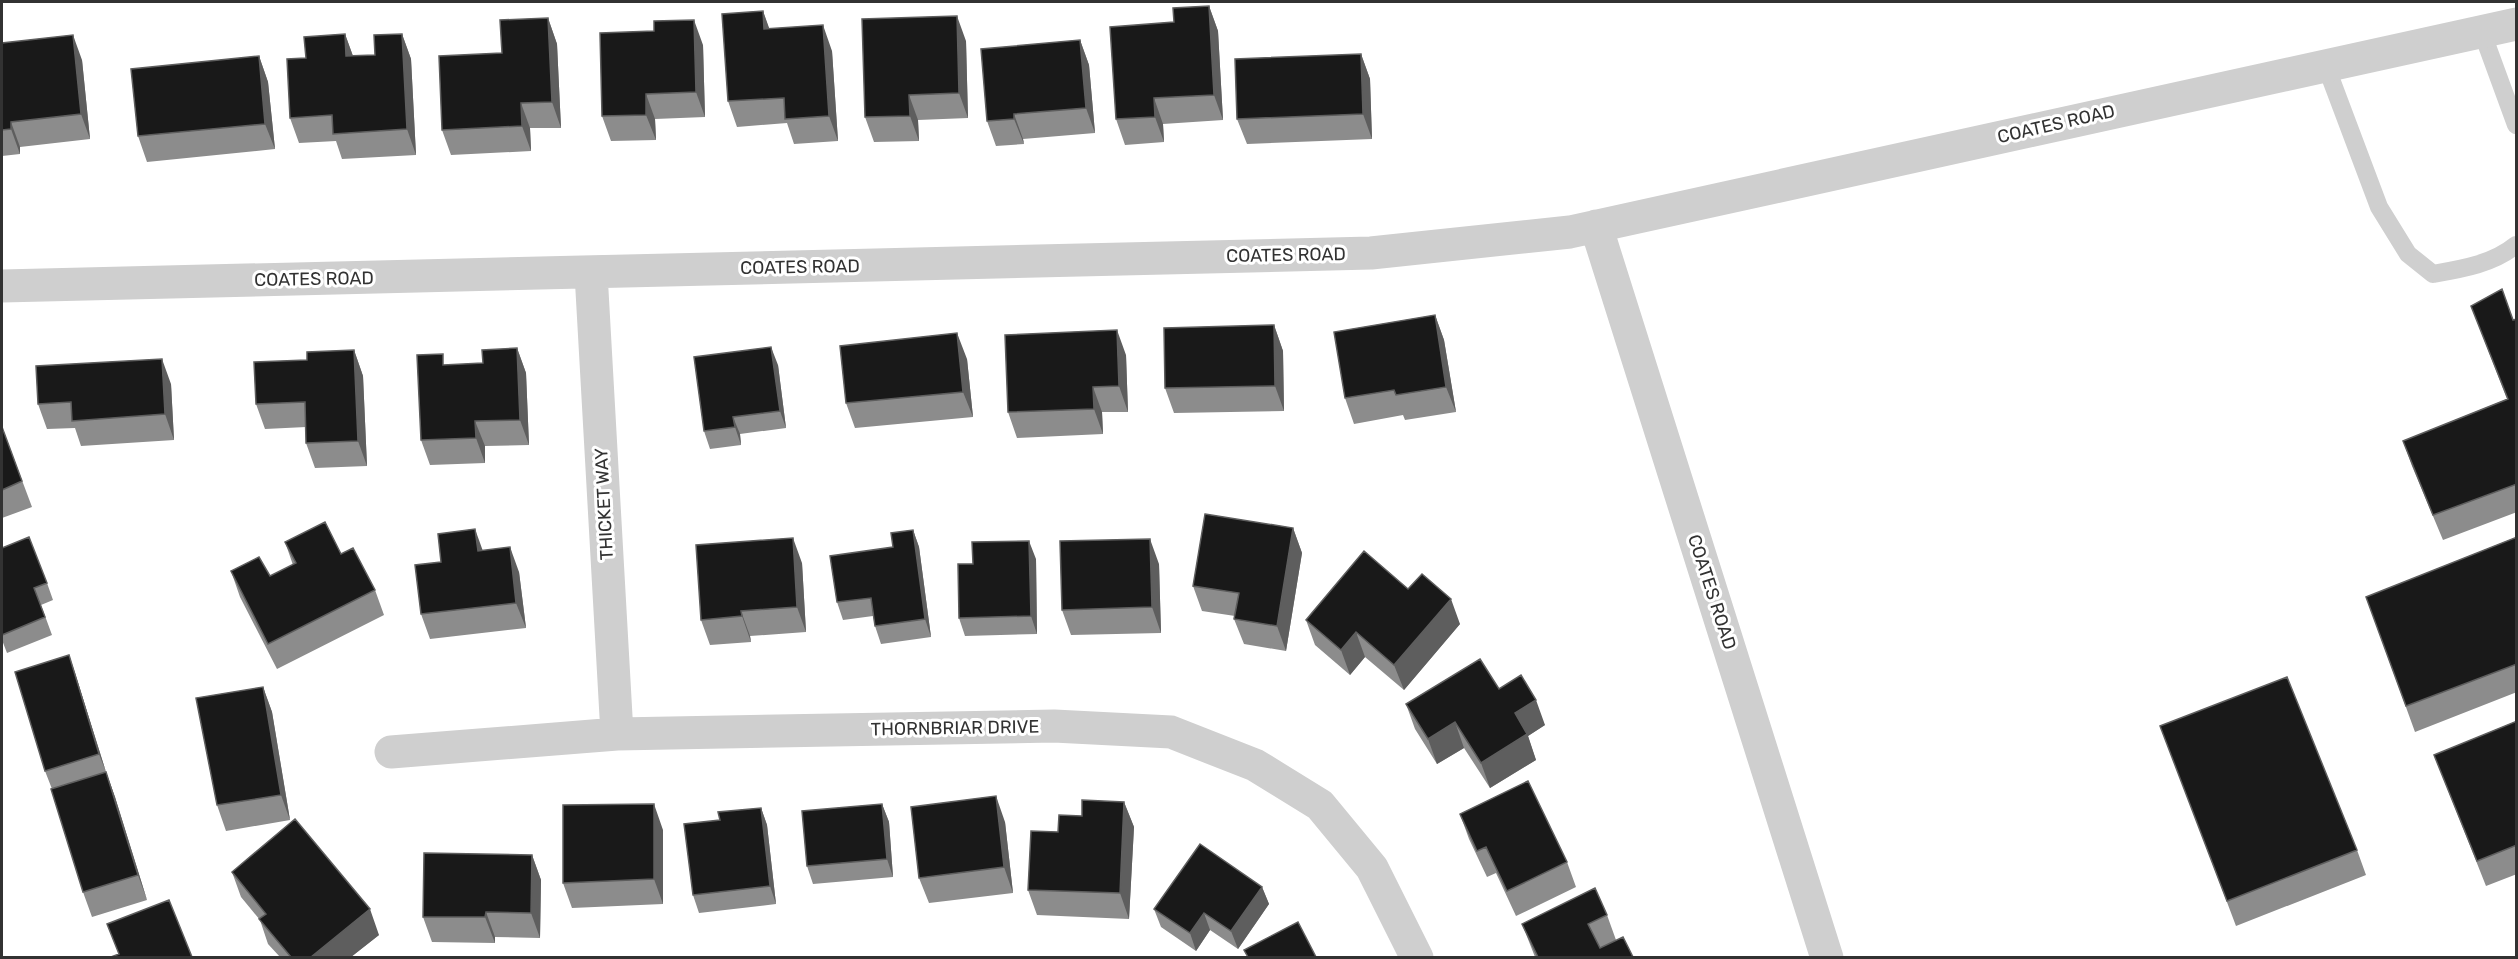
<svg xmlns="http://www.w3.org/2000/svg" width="2518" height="959" font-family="Rubik,sans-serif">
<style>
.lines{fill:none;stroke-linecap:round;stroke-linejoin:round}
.service{stroke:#cfcfcf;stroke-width:18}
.minor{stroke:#cfcfcf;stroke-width:33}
.wall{fill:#8c8c8c}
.shaded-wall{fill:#5e5e5e}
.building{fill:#191919;stroke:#5e5e5e;stroke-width:1.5}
.labels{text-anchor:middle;stroke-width:6;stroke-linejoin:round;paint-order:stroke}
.street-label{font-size:18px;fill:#323232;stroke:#fff}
</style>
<rect width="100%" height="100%" fill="#fff"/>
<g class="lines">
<path class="service" d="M2482,32L2516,125
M2326,66L2379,207L2408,254L2433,274C2462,269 2493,264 2516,245"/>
<path class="minor" d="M1596,226L1827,958
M591,273L617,734
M2,286L1371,253L1570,232L2516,24
M391,752L617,734L1054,726L1171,732L1255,765L1320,805L1372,868L1417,958"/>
</g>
<path class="wall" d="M1209,6L1218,31L1223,120L1163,124L1164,142L1125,145L1116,119L1174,22Z
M763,11L769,29L832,51L838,141L794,144L787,123L737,127L728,101Z
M548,18L557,44L561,128H530L531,151L451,155L442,130L502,53Z
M345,34L353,56L375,55L402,34L411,59L416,155L342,159L336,141L299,143L290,118L306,58Z
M1080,40L1089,65L1095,133L1023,139L1024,144L996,146L987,121Z
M966,41L968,118L918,120L919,141L874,142L865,117Z
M2,43L82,60L90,139L20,147V154L2,156Z
M703,45L705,117L655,119L656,140L611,141L602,116Z
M1361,54L1370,79L1372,139L1247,144L1237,119Z
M259,56L268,82L275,149L147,162L138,136Z
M2471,306L2513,320L2517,319V512L2443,540L2412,466L2403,441L2507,399Z
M1435,315L1444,340L1456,412L1405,420L1403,415L1354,424L1345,398Z
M1274,325L1283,351L1284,411L1174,413L1165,388Z
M517,348L526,373L529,445L485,446V463L430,465L421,440L446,365L483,363Z
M354,350L363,376L367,466L315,468L306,443V427L265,429L256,404L307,360Z
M1126,355L1128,412H1102L1103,434L1017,438L1008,412Z
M967,359L973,417L855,428L846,403Z
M778,365L786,428L740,434L741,445L710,449L704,431Z
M171,384L174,440L81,446L75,428L47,429L38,404Z
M2,427L32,507L2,518Z
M1293,528L1302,553L1286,651L1244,644L1234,619L1235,616L1202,611L1193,586Z
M913,530L919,547L931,637L881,644L875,626L873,616L843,620L837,602L893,547Z
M2517,537V692L2415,732L2366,597Z
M285,542L341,554L375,590L384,615L277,669L240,597L231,571L270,576L293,565Z
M2,548L47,583L53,600L41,605L52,635L7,653L2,640Z
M483,550L519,572L526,628L430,639L421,614L441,562Z
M1036,559L1037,634L965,636L959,618L973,564Z
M802,563L806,632L750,636L751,642L710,645L701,620Z
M1159,564L1161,633L1071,635L1062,610Z
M1408,589L1460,624L1404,690L1365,657L1350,675L1315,645L1306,620Z
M69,655L75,673L106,772L52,789L45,771Z
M263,687L272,712L290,820L226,831L217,805Z
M1499,689L1545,725L1528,736L1536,760L1490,788L1464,748L1437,764L1415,729L1406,704Z
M2517,721V874L2486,886L2434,755Z
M2170,751L2357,850L2366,875L2236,926Z
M106,772L115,797L147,900L92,917L83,892Z
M1124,802L1134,827L1129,919L1037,915L1028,890L1058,832L1082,816Z
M882,804L889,822L893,877L813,884L807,866Z
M761,808L767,825L776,904L699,913L693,895L720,820Z
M1460,814L1567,862L1576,887L1516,916L1496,873L1487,877L1469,839Z
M1005,822L1013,893L929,903L919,878Z
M663,830V904L572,908L563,883Z
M532,855L541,880L540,938L495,937V943L432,942L423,917Z
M232,872L379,935L351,957H280L268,944L260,920L241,897Z
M1262,887L1269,904L1238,949L1210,930L1196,951L1161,927L1154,909Z
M1607,915L1616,940L1600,948L1633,957H1535L1522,924Z"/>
<path class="shaded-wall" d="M1209,6L1218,31L1223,120L1214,95Z
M763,11L772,36L764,29Z
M957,16L966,41L968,118L959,93Z
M548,18L557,44L561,128L552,102Z
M694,20L703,45L705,117L696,92Z
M823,25L832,51L838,141L829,116Z
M345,34L354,59L346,56Z
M402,34L411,59L416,155L407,129Z
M73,35L82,60L90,139L81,114Z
M1080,40L1089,65L1095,133L1086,108Z
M1361,54L1370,79L1372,139L1363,114Z
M259,56L268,82L275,149L265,124Z
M646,94L655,119L656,140L646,115Z
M909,95L918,120L919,141L910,116Z
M1154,98L1163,124L1164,142L1155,117Z
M521,103L530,128L531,151L522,126Z
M1014,114L1023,139L1024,144L1014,119Z
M11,122L20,147V154L11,129Z
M1435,315L1444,340L1456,412L1446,387Z
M1274,325L1283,351L1284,411L1275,386Z
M1117,330L1126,355L1128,412L1119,386Z
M957,333L967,359L973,417L963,392Z
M771,347L778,365L786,428L780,411Z
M517,348L526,373L529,445L520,420Z
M354,350L363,376L367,466L358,441Z
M162,359L171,384L174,440L165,414Z
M1093,387L1102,412L1103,434L1094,409Z
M733,417L740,434L741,445L735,427Z
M475,421L485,446V463L476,438Z
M1293,528L1302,553L1286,651L1277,626Z
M475,529L484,554L478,551Z
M913,530L919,547L931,637L925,619Z
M793,538L802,563L806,632L797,607Z
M1150,539L1159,564L1161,633L1152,607Z
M1029,541L1036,559L1037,634L1031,616Z
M510,547L519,572L526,628L516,603Z
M1451,599L1460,624L1404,690L1394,665Z
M741,611L750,636L751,642L742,616Z
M1356,632L1365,657L1350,675L1341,650Z
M69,655L75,673L106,772L99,754Z
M263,687L272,712L290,820L281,795Z
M1536,700L1545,725L1528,736L1536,760L1490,788L1481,763L1515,713Z
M1455,722L1464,748L1437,764L1428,739Z
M106,772L115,797L147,900L138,875Z
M996,796L1005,822L1013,893L1004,867Z
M1124,802L1134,827L1129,919L1120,893Z
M654,804L663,830V904L654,879Z
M882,804L889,822L893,877L887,859Z
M761,808L767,825L776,904L770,886Z
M532,855L541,880L540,938L531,913Z
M1262,887L1269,904L1238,949L1231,931Z
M370,909L379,935L351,957H311Z
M486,912L495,937V943L485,917Z
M1204,913L1210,930L1196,951L1190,933Z"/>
<path class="building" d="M1209,6L1214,95L1154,98L1155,117L1116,119L1110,27L1174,22L1173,8Z
M763,11L764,29L823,25L829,116L785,119L784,98L728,101L722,14Z
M957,16L959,93L909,95L910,116L865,117L862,19Z
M548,18L552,102L521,103L522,126L442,130L439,56L502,53L500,20Z
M694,20L696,92L646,94V115L602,116L600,33L654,31V21Z
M345,34L346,56L375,55L374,35L402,34L407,129L333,134L332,115L290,118L287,59L306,58L304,37Z
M73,35L81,114L11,122V129L2,130V43Z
M1080,40L1086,108L1014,114V119L987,121L981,49Z
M1361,54L1363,114L1237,119L1235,59Z
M259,56L265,124L138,136L131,69Z
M2502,289L2513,320L2517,319V484L2433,515L2403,441L2508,399L2471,306Z
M1435,315L1446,387L1396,395L1394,390L1345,398L1334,332Z
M1274,325L1275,386L1165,388L1164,328Z
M1117,330L1119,386L1093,387L1094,409L1008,412L1005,335Z
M957,333L963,392L846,403L840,346Z
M771,347L780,411L733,417L735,427L704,431L694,357Z
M517,348L520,420L475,421L476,438L421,440L417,355L443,354V365L483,363L482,350Z
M354,350L358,441L306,443L305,402L256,404L254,362L307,360V352Z
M162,359L165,414L72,421L71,402L38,404L36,366Z
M2,427L22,481L2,490Z
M1205,514L1293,528L1277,626L1234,619L1239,593L1193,586Z
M325,522L341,554L353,548L375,590L268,644L231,571L259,557L270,576L296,563L285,542Z
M475,529L478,551L510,547L516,603L421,614L415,565L441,562L438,534Z
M913,530L925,619L875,626L871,598L837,602L830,556L893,547L891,533Z
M29,537L47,583L34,588L45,617L2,635V548Z
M2517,537V664L2406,706L2366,597Z
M793,538L797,607L741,611L742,616L701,620L696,545Z
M1150,539L1152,607L1062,610L1060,541Z
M1029,541L1031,616L959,618L958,564H973L972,542Z
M1364,551L1408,589L1422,574L1451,599L1394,665L1356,632L1341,650L1306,620Z
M69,655L99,754L45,771L15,672Z
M1480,659L1499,689L1521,675L1536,700L1515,713L1527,734L1481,763L1455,722L1428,739L1406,704Z
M2287,677L2357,850L2227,901L2160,726Z
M263,687L281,795L217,805L196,698Z
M2517,721V845L2477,861L2434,755Z
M106,772L138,875L83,892L51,789Z
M1528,781L1567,862L1507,891L1486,847L1477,851L1460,814Z
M996,796L1004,867L919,878L911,807Z
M1082,800L1124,802L1120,893L1028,890L1031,831L1058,832L1059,815L1082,816Z
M654,804V879L563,883V805Z
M882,804L887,859L807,866L802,811Z
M761,808L770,886L693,895L684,824L720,820L718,812Z
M295,819L370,909L311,957H291L259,919L266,914L232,872Z
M1200,844L1262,887L1231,931L1204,913L1190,933L1154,909Z
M424,853L532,855L531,913L486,912L485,917H423Z
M1595,888L1607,915L1588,924L1600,948L1623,937L1633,957H1538L1522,924Z
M169,900L192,957H111L119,954L107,924Z
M1298,922L1316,957H1248L1244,950Z"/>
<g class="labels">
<g class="street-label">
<text transform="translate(2056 124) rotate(-13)" y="6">COATES ROAD</text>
<text transform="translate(1286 255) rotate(-1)" y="6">COATES ROAD</text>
<text transform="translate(800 267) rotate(-1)" y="6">COATES ROAD</text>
<text transform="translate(314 279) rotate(-1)" y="6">COATES ROAD</text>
<text transform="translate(604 504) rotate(-93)" y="6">THICKET WAY</text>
<text transform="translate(1712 592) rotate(72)" y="6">COATES ROAD</text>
<text transform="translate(955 728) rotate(-1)" y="6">THORNBRIAR DRIVE</text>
</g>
</g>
<rect width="2518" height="959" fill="none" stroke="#323232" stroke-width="6"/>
</svg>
